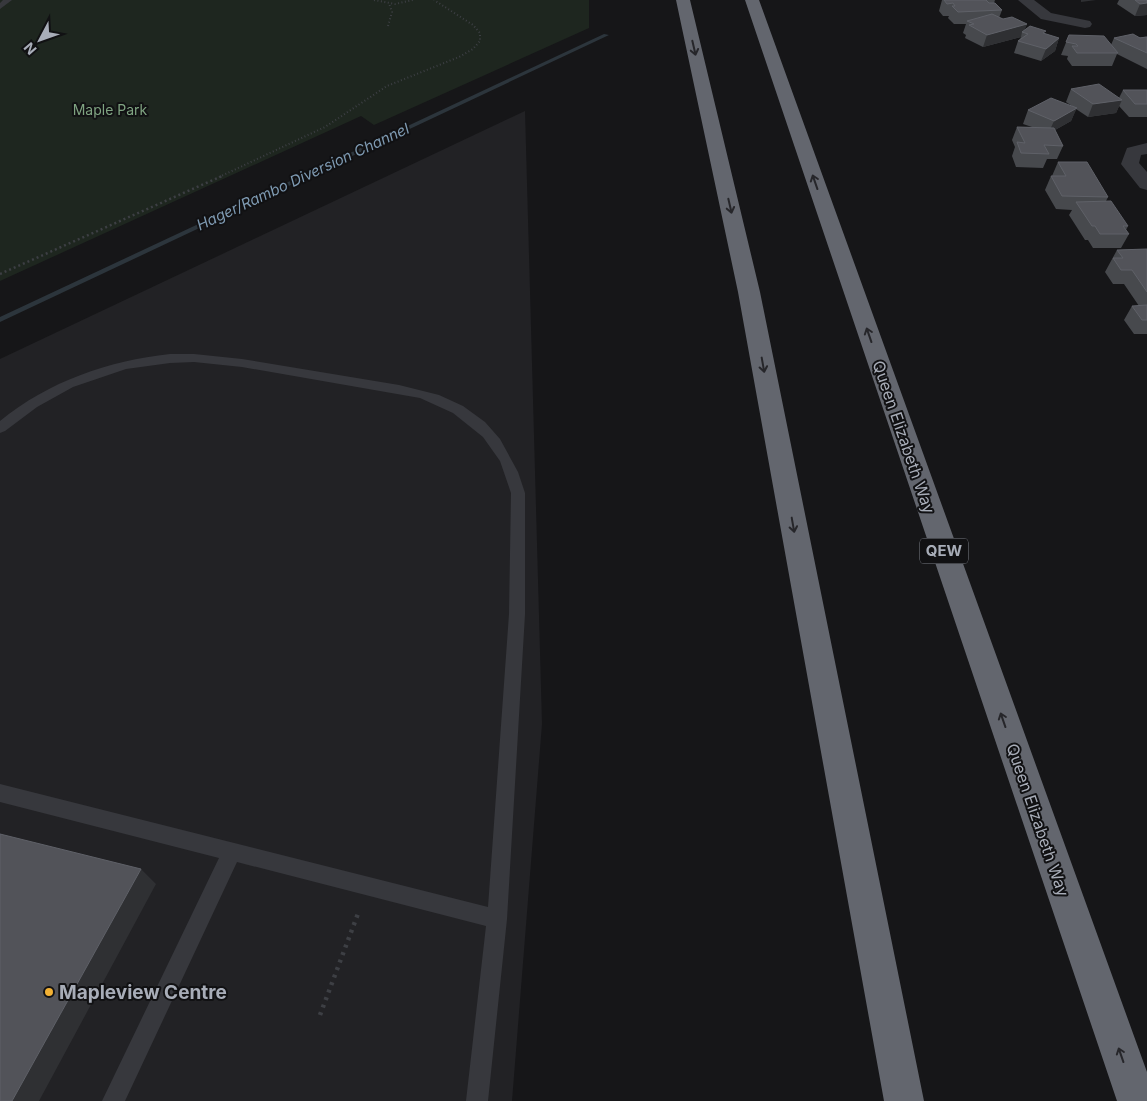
<svg xmlns="http://www.w3.org/2000/svg" width="1147" height="1101" font-family="Inter,sans-serif">
<style>
.built{fill:#222225}
.green{fill:#1e261f}
.lines{fill:none;stroke-linecap:round;stroke-linejoin:round}
.stream{fill:#2c353c;fill-rule:evenodd}
.path-far2{stroke:#3d3f44;stroke-width:2;stroke-dasharray:1 2.5;stroke-linecap:butt}
.path-far1{stroke:#3d3f44;stroke-width:2.5;stroke-dasharray:2 3;stroke-linecap:butt}
.path{stroke:#3d3f44;stroke-width:4.5;stroke-dasharray:3 5;stroke-linecap:butt}
.lane{fill:#37383d;fill-rule:evenodd}
.street{fill:#37383d;fill-rule:evenodd}
.highway{fill:#63666e;fill-rule:evenodd}
.wall{fill:#47494d}
.shaded-wall{fill:#2f3033}
.building{fill:#525359;stroke:#5f6168}
.oneway{stroke:#26262a}
.poi-dot{fill:#f2b134;stroke:#111113;stroke-width:2}
.labels{text-anchor:middle;stroke-width:4;stroke-linejoin:round;paint-order:stroke}
.far-park-label{font-size:14px;fill:#7fa381;stroke:#111113}
.far-water-label{font-size:15px;font-style:italic;fill:#7f9bb3;stroke:#111113}
.shield{fill:#111113;stroke:#7b7e86;stroke-width:1}
.shield-label{font-size:15px;font-weight:bold;fill:#a8adb8}
.street-label{font-size:16px;fill:#a8adb8;stroke:#111113}
.near-poi-label{font-size:19px;font-weight:bold;fill:#a8adb8;stroke:#111113;text-anchor:start}
</style>
<rect width="100%" height="100%" fill="#161618"/>
<path class="built" d="M525,111L542,724L512,1101H0V359Z"/>
<path class="green" d="M0,0H589V28L374,125L361,116L0,281Z"/>
<g class="lines">
<path class="stream" d="M604,34L609,35L0,322V317Z"/>
<path class="path-far2" d="M374,0L395,4L413,0
M388,26L392,12L389,3
M219,177L325,127L387,86L459,57L473,49L480,41V33L473,25L434,0"/>
<path class="path-far1" d="M0,274L222,176"/>
<path class="path" d="M320,1015L359,911"/>
<path class="lane" d="M3,0H12L0,9V3Z
M170,354H194L242,359L399,385L439,395L463,406L485,422L500,439L518,472L525,493V614L507,919L488,1101H466L486,926L237,862L125,1101H102L219,858L0,802V784L488,907L509,614L511,493L500,461L483,437L453,413L420,398L242,367L194,362L170,363L126,369L73,387L37,407L5,431L0,433V421C49,381 108,361 170,354Z"/>
<path class="street" d="M1018,0H1034L1051,13L1090,21L1092,24L1090,27L1085,28L1041,19Z
M1147,143V154L1141,155L1139,163L1147,172V190L1140,188L1121,164L1127,148Z"/>
<path class="highway" d="M676,0H690L760,292L924,1101H884L738,292Z
M745,0H759L1147,1072V1101H1117Z"/>
</g>
<path class="wall" d="M942,0H995L994,3L1002,10L999,18L1003,19L1027,24L1024,30L1045,34L1059,38L1055,51L1041,61L1014,53L1018,41L1020,39L1021,37L983,47L965,38L966,35L963,33L966,24H954L948,18L949,16H943L939,11Z
M1119,0H1147V15L1135,16L1117,4Z
M1069,35L1111,45L1114,38L1147,37V69L1117,54L1112,66H1072L1067,59L1068,56L1061,55Z
M1071,89L1119,98L1123,90H1147V117H1129L1119,106L1116,113L1088,117L1076,109L1071,121L1055,130L1063,146L1057,159H1047L1043,168L1016,167L1012,156L1015,147L1012,140L1017,127H1032L1023,124L1028,110L1072,106L1066,102Z
M1058,162L1108,197L1106,201L1128,226L1126,230L1129,234L1121,248H1093L1088,240H1085L1069,215L1072,210L1056,209L1045,190L1051,176H1052Z
M1147,249V334H1134L1124,320L1132,306H1139L1124,284H1113L1105,272L1117,250Z"/>
<path class="shaded-wall" d="M1081,0H1096L1081,2Z
M1147,3V15L1135,16L1140,4Z
M1027,24L1024,32H1022L1021,37L983,47L987,35Z
M1059,38L1055,51L1041,61L1046,49Z
M1122,100L1116,113L1088,117L1093,104Z
M1077,108L1071,121L1048,134L1054,121Z
M141,869L156,884L39,1101H12Z"/>
<path class="building" d="M944,0H986L989,3H995L1002,10L958,12L952,6H955L953,3L947,4Z
M1135,0H1147V3L1140,4Z
M992,14L1003,19L1012,17L1027,24L987,35L969,25L974,24L967,21Z
M1030,26L1046,31L1043,33L1059,38L1046,49L1018,41L1028,34L1022,32Z
M1133,34L1140,38L1146,37H1147V53L1114,38Z
M1069,35L1104,36L1118,53H1077L1072,46H1078L1076,44L1066,42Z
M1099,84L1122,100L1093,104L1071,89Z
M1123,90H1147V104H1135Z
M1051,98L1077,108L1054,121L1028,110Z
M1017,127L1054,128L1063,146L1044,145L1049,154L1021,153L1017,142L1025,143Z
M1058,162H1087L1108,197L1062,196L1051,176H1066Z
M1111,201L1128,226H1123L1129,234H1100L1095,226H1092L1076,202Z
M1147,249V292L1132,270H1121L1113,258H1123L1117,250Z
M1147,305V320H1142L1132,306Z
M0,834L141,869L12,1101H0Z"/>
<defs><path id="oneway-shaft" d="M-6 0H5M1.5-3L5.5 0L1.5 3" fill="none" stroke-width="1.6" stroke-linecap="round" stroke-linejoin="round" transform="scale(1.25)"/></defs>
<g class="oneway">
<use href="#oneway-shaft" transform="translate(694 48) rotate(77)"/>
<use href="#oneway-shaft" transform="translate(815 182) rotate(-109)"/>
<use href="#oneway-shaft" transform="translate(730 206) rotate(77)"/>
<use href="#oneway-shaft" transform="translate(869 335) rotate(-109)"/>
<use href="#oneway-shaft" transform="translate(763 365) rotate(80)"/>
<use href="#oneway-shaft" transform="translate(793 525) rotate(80)"/>
<use href="#oneway-shaft" transform="translate(1003 720) rotate(-109)"/>
<use href="#oneway-shaft" transform="translate(1121 1055) rotate(-109)"/>
</g>
<circle class="poi-dot" cx="49" cy="992" r="5"/>
<g class="labels">
<g class="far-park-label">
<text x="110" y="115">Maple Park</text>
</g>
<g class="far-water-label">
<text transform="translate(303 177) rotate(-25)" y="5">Hager/Rambo Diversion Channel</text>
</g>
<rect class="shield" x="920" y="538.5" width="48" height="25" rx="4"/>
<g class="shield-label">
<text x="944" y="556">QEW</text>
</g>
<g class="street-label">
<text transform="translate(904 437) rotate(71)" y="6">Queen Elizabeth Way</text>
<text transform="translate(1038 820) rotate(71)" y="6">Queen Elizabeth Way</text>
</g>
<g class="near-poi-label">
<text x="59" y="999">Mapleview Centre</text>
</g>
</g>
<g transform="translate(40 40) rotate(229)" stroke="#111113" stroke-width="4" paint-order="stroke">
<path d="M0-4L9 19L0 12L-9 19Z" fill="#a8adb8"/>
<text y="-8" font-size="14" font-weight="bold" text-anchor="middle" fill="#a8adb8">N</text>
</g>
</svg>
